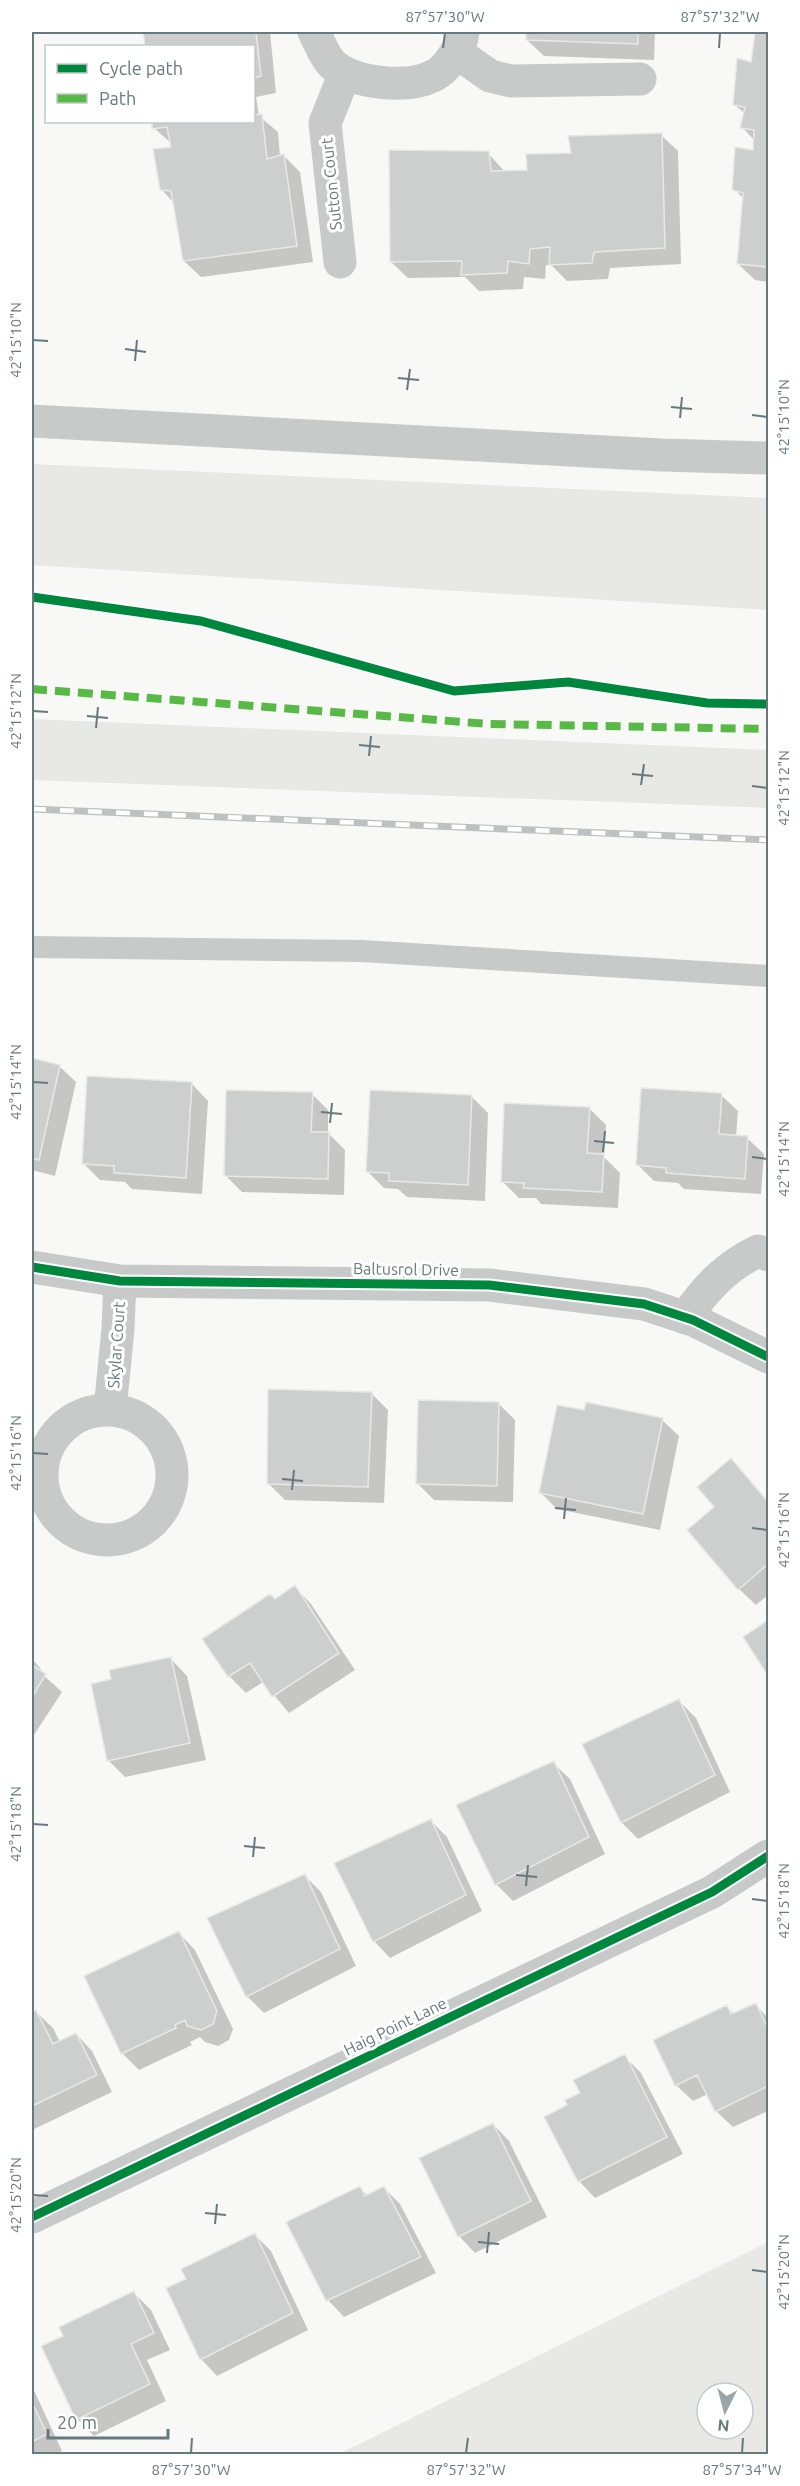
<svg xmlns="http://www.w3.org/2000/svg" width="800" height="2486" font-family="Ubuntu,sans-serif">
  <rect width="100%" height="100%" fill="#f8f8f7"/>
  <!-- green -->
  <path fill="#e8e9e5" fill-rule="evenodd" d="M32,464L768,498V610L32,565Z
    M32,719L768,750V808L32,780Z
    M768,2242V2454H339ZM707,2393H743V2429H707Z"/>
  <!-- shadow -->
  <path fill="#0003" d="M145,32H270L276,93L256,97L259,116L278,132L280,156L283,155L300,172L313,262L201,277L184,261L174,203L161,189L172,144L154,128V122H254V46H147Z
    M528,32H655L654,60L544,56L527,40Z
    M756,32H768V282L755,280L738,264L744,199L734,189L755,152V141L742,127L745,114L734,104L752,64Z
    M661,135L678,151L681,264L610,268L608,279L567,281L551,265H546L545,279L524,277L523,289L479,291L465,277L408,278L391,262L488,153L505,172L529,171L573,155Z
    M32,1060L59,1066L76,1082L55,1176L32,1170Z
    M192,1084L208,1101L202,1194L132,1189L125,1182L100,1180L84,1164Z
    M312,1094L328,1110V1133L345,1150L344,1195L242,1192L225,1175Z
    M721,1095L738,1111L736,1137L747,1138L764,1154L761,1194L684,1189L678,1183L654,1181L638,1165Z
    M472,1097L488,1113L485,1201L407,1197L398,1189L384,1188L368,1172Z
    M589,1108L606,1125L604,1157L620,1173L618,1208L541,1204L536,1198H519L502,1181Z
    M371,1393L388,1410L384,1503L285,1500L268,1483Z
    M498,1403L515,1420L513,1502L434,1500L417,1483Z
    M585,1412L662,1420L679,1436L660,1530L557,1509L540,1492Z
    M731,1460L768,1501V1595L756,1605L739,1589L716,1507Z
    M295,1587L311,1604L355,1670L289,1713L263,1682L246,1693L229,1676L205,1640Z
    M768,1622V1673L745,1638Z
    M32,1659L41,1669L40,1672L62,1692L32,1738Z
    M171,1659L187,1676L206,1760L125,1777L109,1761L92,1685L113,1680Z
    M679,1701L696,1718L730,1792L638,1839L622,1823Z
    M553,1763L570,1779L605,1854L513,1901L496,1884Z
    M431,1821L447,1837L482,1911L390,1958L374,1941Z
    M304,1875L321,1892L356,1966L264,2013L247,1996Z
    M179,1933L195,1950L233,2029L229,2040L218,2046L205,2042L200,2037L190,2042L192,2045L139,2070L122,2053Z
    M755,2004L768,2018V2111L733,2127L716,2111L708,2094L693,2101L676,2085L727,2007L734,2014Z
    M36,2012L53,2028L60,2042L76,2034L92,2051L112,2092L32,2130V2014Z
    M624,2056L641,2073L683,2154L595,2198L579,2181L569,2106Z
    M493,2124L509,2141L547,2217L475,2253L459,2236Z
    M360,2188L368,2196L384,2188L400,2204L436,2273L344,2317L328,2300L288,2223Z
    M255,2235L271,2251L308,2330L217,2376L201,2359Z
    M134,2293L151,2310L170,2350L147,2360L166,2401L94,2436L77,2419L65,2337Z
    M32,2386L62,2451L56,2454H32Z"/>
  <!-- building -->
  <path fill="#cdcfcf" stroke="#e8e8e6" stroke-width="1.5" d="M143,32H256L261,76L254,78V46H145Z
    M526,32H638V44L526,40Z
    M755,32H768V267L737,264L743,193L732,190L735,147L753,150L754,130L740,128L745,107L733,105L737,58L751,62Z
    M262,114L267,159L284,154L297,246L183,261L171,191L160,190L153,149L171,147L167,127L152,129V122H254V115Z
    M662,133L665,248L594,252L592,263L549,265L550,247L530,249L529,264L508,261L507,273L461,275L462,261L390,262L389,150L489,151L491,171L527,170L526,154L571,153L568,136Z
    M32,1058L60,1065L39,1160L32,1158Z
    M87,1076L192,1082L186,1178L114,1173V1166L82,1164Z
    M641,1088L722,1093L719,1134L748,1136L745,1179L666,1173V1168L636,1165Z
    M226,1090L313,1092L311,1132H329L328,1179L224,1176Z
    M370,1090L472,1095L468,1185L389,1181V1173L366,1172Z
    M504,1103L590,1107L587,1153L604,1154L602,1192L523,1188L524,1183L501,1182Z
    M268,1389L372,1392L368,1487L267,1484Z
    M418,1400L499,1402L497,1486L416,1484Z
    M586,1402L663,1418L643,1514L539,1493L557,1405L584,1410Z
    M731,1458L768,1502V1564L738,1590L687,1530L714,1507L697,1487Z
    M295,1585L339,1653L272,1697L250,1663L228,1677L202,1639L270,1594L275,1599Z
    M768,1620V1676L743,1637Z
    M171,1657L190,1743L107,1761L91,1684L111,1679L109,1670Z
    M32,1665L46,1674L32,1697Z
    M679,1699L715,1775L621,1823L582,1744Z
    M554,1761L589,1837L495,1885L456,1805Z
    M431,1819L466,1895L373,1942L334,1863Z
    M305,1874L340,1949L246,1997L207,1918Z
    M179,1931L217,2011L213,2024L201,2030L187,2026L185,2020L175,2025L176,2028L121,2054L84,1976Z
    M756,2003L768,2029V2086L715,2112L697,2075L675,2086L653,2040L727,2005L731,2014Z
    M36,2010L53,2044L76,2033L97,2075L32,2106V2012Z
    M625,2054L667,2137L578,2182L544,2117L567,2105L565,2100L580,2093L573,2080Z
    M493,2123L531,2201L458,2237L419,2158Z
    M360,2186L365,2196L384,2186L421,2257L326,2301L286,2222Z
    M255,2233L293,2313L200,2360L166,2288L186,2279L181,2269Z
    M134,2291L154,2333L131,2344L150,2384L76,2420L41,2346L63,2336L59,2327Z
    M32,2402L47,2434L32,2442Z"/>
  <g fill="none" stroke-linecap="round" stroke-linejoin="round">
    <!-- lane -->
    <path stroke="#c8caca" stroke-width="22" d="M32,947L362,951L768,976"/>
    <!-- street -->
    <path stroke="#c8caca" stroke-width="33" d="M314,32C319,41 324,56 332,64C354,84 407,89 433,76C447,70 462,46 463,32
      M456,52L490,76L511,81L640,79
      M340,262L325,123L345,73
      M32,421L662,455L768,458
      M32,1267L120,1281L489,1285L644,1304L693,1320L768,1357
      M685,1318C706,1288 725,1267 758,1251L768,1255
      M42 1475a65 65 0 1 1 130 0a65 65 0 1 1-130 0Z
      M110,1410L118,1329L120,1281
      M32,2217L712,1892L768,1856"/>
    <defs>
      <path id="rail" d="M32,809L768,840"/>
    </defs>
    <!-- rail casing -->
    <use href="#rail" stroke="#bec0c1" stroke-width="7"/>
    <!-- rail -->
    <use href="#rail" stroke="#fff" stroke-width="4.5" stroke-dasharray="14" stroke-linecap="butt"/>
    <!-- quiet -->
    <path stroke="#58b947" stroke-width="8" stroke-dasharray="15 8" stroke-linecap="butt" d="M32,689L489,724L768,729"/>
    <defs>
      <path id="cycleway" d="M32,597L201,621L454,691L568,682L707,703L768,704
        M32,1267L120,1281L489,1285L644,1304L693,1320L768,1357
        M32,2217L712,1892L768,1856"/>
    </defs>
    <!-- cycleway casing -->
    <use href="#cycleway" stroke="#fff" stroke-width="13"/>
    <!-- cycleway -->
    <use href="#cycleway" stroke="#00873e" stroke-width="9"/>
  </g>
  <!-- ticks -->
  <path fill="none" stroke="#66797f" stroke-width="2" d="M443,48L445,33M719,48L720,33M33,340L48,341M125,349L146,352M135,361L137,340M398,378L419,380M407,390L410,369M671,407L692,409M752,415L767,417M680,418L682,397M33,711L48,712M87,716L108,718M96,728L98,707M359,745L380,747M369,756L371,736M632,774L653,776M641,785L644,764M752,786L767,788M33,1082L48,1083M321,1112L342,1114M330,1123L332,1103M594,1141L614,1143M603,1152L605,1131M752,1157L767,1159M33,1453L48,1454M282,1479L303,1481M292,1490L294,1470M555,1508L576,1510M564,1519L566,1498M752,1528L767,1530M33,1824L48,1825M244,1846L265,1848M253,1857L255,1837M516,1875L537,1877M526,1886L528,1865M752,1899L767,1901M33,2195L48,2196M205,2213L226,2215M215,2224L217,2204M478,2242L499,2244M487,2253L489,2232M752,2270L767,2272M191,2453L192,2438M466,2453L468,2438M742,2453L743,2438"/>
  <g text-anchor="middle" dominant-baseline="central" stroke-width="6" stroke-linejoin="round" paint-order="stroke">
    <!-- street labels -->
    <g font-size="16" fill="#66797f" stroke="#fff">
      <text transform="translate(331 184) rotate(-96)">Sutton Court</text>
      <text transform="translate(406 1269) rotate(1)">Baltusrol Drive</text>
      <text transform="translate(116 1345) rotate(-86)">Skylar Court</text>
      <text transform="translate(395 2026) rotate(-26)">Haig Point Lane</text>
    </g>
  </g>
  <!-- border -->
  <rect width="800" height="2486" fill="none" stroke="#ffffff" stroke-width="66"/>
  <!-- legend -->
  <rect x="45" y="45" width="210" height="78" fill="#ffffff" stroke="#c2c9cc" stroke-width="1.5"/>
  <rect x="57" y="64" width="30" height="9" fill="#00873e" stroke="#c2c9cc" stroke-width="1.5"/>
  <text x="99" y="75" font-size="18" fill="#66797f">Cycle path</text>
  <rect x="57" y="94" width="30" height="9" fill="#58b947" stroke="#c2c9cc" stroke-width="1.5"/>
  <text x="99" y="105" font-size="18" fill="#66797f">Path</text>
  <!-- north arrow -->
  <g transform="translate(725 2411) rotate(186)"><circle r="28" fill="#ffffff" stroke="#c2c9cc" stroke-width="1.5"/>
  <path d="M0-4.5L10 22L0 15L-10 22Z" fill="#99a5a9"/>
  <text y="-9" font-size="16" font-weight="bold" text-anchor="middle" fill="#66797f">N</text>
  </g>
  <!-- scale -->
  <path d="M48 2429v9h120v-9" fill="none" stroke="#66797f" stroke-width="3"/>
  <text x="57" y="2429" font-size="18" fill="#66797f" stroke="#ffffff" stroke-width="4.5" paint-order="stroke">20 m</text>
  <rect x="33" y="33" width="734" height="2420" fill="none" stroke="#66797f" stroke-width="2"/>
  <g font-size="15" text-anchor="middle" fill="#66797f">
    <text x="445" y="22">87°57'30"W</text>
    <text x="720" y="22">87°57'32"W</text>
    <text transform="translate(16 340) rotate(-90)" y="5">42°15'10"N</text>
    <text transform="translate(784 417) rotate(-90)" y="5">42°15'10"N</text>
    <text transform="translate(16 711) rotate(-90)" y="5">42°15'12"N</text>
    <text transform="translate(784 788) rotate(-90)" y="5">42°15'12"N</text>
    <text transform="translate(16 1082) rotate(-90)" y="5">42°15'14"N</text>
    <text transform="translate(784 1159) rotate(-90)" y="5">42°15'14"N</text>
    <text transform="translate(16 1453) rotate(-90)" y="5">42°15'16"N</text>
    <text transform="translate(784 1530) rotate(-90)" y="5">42°15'16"N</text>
    <text transform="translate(16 1824) rotate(-90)" y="5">42°15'18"N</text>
    <text transform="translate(784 1901) rotate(-90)" y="5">42°15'18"N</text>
    <text transform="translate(16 2195) rotate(-90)" y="5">42°15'20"N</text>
    <text transform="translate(784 2272) rotate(-90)" y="5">42°15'20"N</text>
    <text x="191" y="2475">87°57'30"W</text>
    <text x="466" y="2475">87°57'32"W</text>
    <text x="742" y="2475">87°57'34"W</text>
  </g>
</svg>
